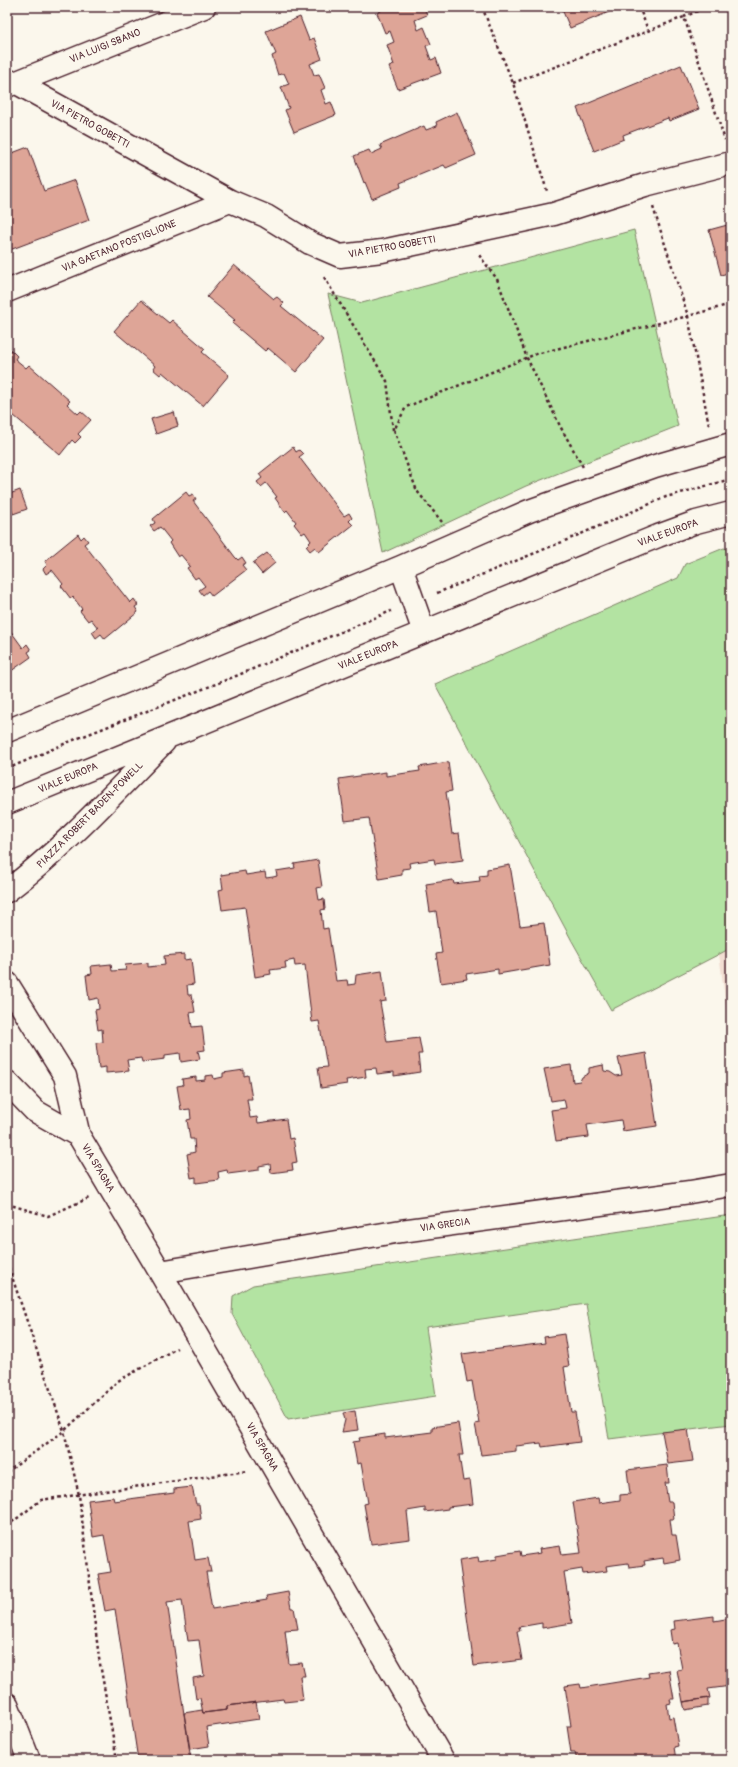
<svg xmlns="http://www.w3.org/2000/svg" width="738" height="1767" font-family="Pangolin,sans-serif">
  <rect width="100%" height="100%" fill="#fbf7ec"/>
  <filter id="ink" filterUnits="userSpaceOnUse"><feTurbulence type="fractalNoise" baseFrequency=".025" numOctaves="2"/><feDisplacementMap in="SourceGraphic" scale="8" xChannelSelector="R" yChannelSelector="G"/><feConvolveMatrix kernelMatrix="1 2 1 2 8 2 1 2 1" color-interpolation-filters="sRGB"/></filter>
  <g filter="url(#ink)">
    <!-- built -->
    <path fill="#f2ded2" d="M731,948V1043L719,954Z"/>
    <!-- green -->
    <path fill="#b3e3a2" stroke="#7e8166" d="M634,230L678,426L526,486L383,553L328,294L362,303Z
      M724,548L731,551V948L611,1010L572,941L435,684L678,578L685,564Z
      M731,1215V1424L609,1439L586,1304L426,1327L436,1396L288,1419L232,1314L233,1296L253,1285Z"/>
    <!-- building -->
    <path fill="#dea597" stroke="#4a1f2b" d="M380,7H424L427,15L415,20L418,30L424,27L431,44L426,46L431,60L436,58L441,73L398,89L389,67L394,65L387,45L394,42L390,31L385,33L377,13L381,11Z
      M561,7H613L614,10L570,28Z
      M300,17L309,40L314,38L322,59L310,64L314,75L319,74L325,88L321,90L326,104L331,102L336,115L294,132L285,110L289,108L281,87L289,84L284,73L278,75L272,56L276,54L266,31Z
      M681,65L699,109L669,121L668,118L623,135L624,139L594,151L577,108Z
      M457,112L465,131H466L476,155L446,168L444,165L400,183L401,187L372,199L365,182L364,183L354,156L369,150L371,154L382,149L380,145L424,126L426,130L437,126L436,122Z
      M28,147L44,191L75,180L89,220L7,251V155Z
      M731,224V272L721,275L709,230Z
      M234,265L274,299L277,297L284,303L281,306L323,340L296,372L268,348L265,351L232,323L235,320L207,297Z
      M141,300L169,323L172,320L183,330L205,349L202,352L229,375L203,406L162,372L160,375L153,369L155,366L114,331Z
      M9,348L17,356L15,359L26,368L29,365L70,401L67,404L78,414L81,411L91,420L78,434L81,437L75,443L72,440L60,455L7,410V351Z
      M174,412L178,426L156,434L151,419Z
      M293,447L296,452L299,450L303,454L299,457L344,516L349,513L352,518L349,521L353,525L319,552L315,547L310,551L306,546L311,541L305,532L302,534L294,524L296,522L287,510L285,512L275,498L277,497L266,483L261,487L257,482L262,478L259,474Z
      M20,490L27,509L13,514L7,495Z
      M186,492L189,496L193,494L196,499L193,501L235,557L238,560L242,557L246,563L242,565L246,570L212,596L208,591L203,595L199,590L205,586L198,577L195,579L187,568L190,566L181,555L178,557L169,543L171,541L160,527L154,531L150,526L155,523L153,519Z
      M78,534L81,539L84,536L88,541L84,544L128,600L130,603L134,599L138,605L135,607L138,612L105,639L101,634L96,638L92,632L98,628L91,619L88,621L80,611L82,609L73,597L71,599L61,586L63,584L52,570L46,574L43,569L47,565L45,561Z
      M267,553L275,563L262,574L253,563Z
      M7,626L23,648L27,644L31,650L28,652L31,657L7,674Z
      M448,762L452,791L446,792L452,834L459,833L463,860L435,864L434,859L409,863L410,868L402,869V875L379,879L369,818L345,821L339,779L386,772V776L420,771L419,767Z
      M318,860L322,887L317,888L319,900L324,899L325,909L321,910L323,929L328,928L336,981L347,980L348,985L355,984L356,975L382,971L386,1001L380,1002L387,1042L419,1038L422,1054H418L420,1072L394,1076V1072L377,1074L376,1068L365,1069L366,1077L346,1080L347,1084L321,1088L318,1068L327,1067L319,1021L312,1022L305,965L295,966L294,960L285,962L286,968L270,970L271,974L255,977L245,907L222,910L219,890L223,889L221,875L245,871L246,875L265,872L266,878L273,877L277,876L276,871L295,868L294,864Z
      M510,865L520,926L544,923L550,965L498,974V969L466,974L467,979L441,983L436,954L442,953L436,911L430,912L426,884L453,880L454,884L480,881L479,876L487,875V869Z
      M184,954V960L191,959L194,984L187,985L188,995H192L195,1012L190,1013L192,1027L202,1026L205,1050L198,1051L200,1059L181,1062L180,1053L165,1055V1059L142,1062L141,1058L127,1060L129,1071L106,1073V1067L99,1068L96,1043L103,1042L102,1029L98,1030L95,1010L99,1009L98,998L89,1000L86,975L92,974L91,966L111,964L112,971L126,970L125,965L148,963V967L165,965L164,956Z
      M646,1053L657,1126L623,1131L621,1120L587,1125L589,1137L556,1141L551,1110L566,1108L564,1099L551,1101L544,1069L571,1065L573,1082L580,1081L582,1077L589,1073V1068L603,1065L604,1071L610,1072L616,1076L622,1075L618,1058Z
      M244,1070V1076L248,1075L252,1099H247L250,1118L257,1117L258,1123L286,1119L289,1139L293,1138L297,1162L292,1163L293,1170L271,1173L270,1164L259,1166V1170L228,1174L227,1170L218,1172L219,1180L196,1183V1177L191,1178L187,1154L195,1152L194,1139H190L187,1120L191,1119L190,1109L181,1110L177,1086L183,1085L182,1079L196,1077V1081L205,1080V1076L213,1075L214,1079L223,1077V1073Z
      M564,1334L569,1366L564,1367L571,1412H575L580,1442L542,1447L541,1443L516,1446V1451L481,1455L475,1424L479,1423L472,1381L467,1382L462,1354L545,1343L544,1337Z
      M355,1411L358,1430L342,1432L345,1420L343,1413Z
      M458,1423L463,1455H459L463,1481L470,1480L473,1504L448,1507V1509L425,1512V1508L407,1511L410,1539L371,1544L364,1504L368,1503L361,1463L357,1464L353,1442L360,1441L359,1438L385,1434V1438L432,1432V1427Z
      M688,1429L693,1461L668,1464L662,1432Z
      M667,1465L669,1483H665L668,1502H672L674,1519H670L672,1535H676L680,1560L664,1563L663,1558L644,1561L645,1565L629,1567L628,1563L606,1566L607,1571L583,1574L582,1569L564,1572L572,1623L542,1628V1623L519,1627L520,1631H517L522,1660L474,1666L459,1560L478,1557L479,1562L497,1559V1555L520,1551L521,1556L535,1554L540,1553L539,1549L560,1546L562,1555L581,1553L573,1502L598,1498L599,1503L620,1500V1495L630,1494L627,1470Z
      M192,1487L196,1504H199L201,1519L189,1521L195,1560L208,1558L211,1572H206L212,1609L267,1600L266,1596L288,1592L291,1608H294L298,1629L285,1630L289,1664L302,1663L305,1676H300L303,1700L284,1702L283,1699L227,1706V1710L203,1713L200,1698L196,1699L193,1678L204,1676L199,1640L188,1641L182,1600L167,1602L191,1760H138L115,1609L105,1611L98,1574L111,1572L104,1535L93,1537L88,1500L113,1497L114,1501L174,1493V1489Z
      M714,1616V1621L731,1618V1686L708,1689L710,1698L683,1702L677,1670L682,1669L677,1643L672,1644L670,1630L675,1629L674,1621Z
      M669,1670L674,1699H670L671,1703L667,1704L669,1718L673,1717L678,1746L674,1747L676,1760H577L575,1753H571L567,1726H571L565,1686L580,1684L581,1688L649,1677L648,1673Z
      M708,1698V1706L685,1710L683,1702Z
      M256,1702L259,1719L206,1727L209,1746L190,1749L184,1713L202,1710L203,1713L227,1710V1706Z"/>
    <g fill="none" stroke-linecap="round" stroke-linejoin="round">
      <defs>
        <path id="minor" d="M15,82L230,201L266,216L310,243L340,256L382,251L554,214L645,185L731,163
          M7,86L204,7
          M7,291L230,201
          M401,567L424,632
          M7,731L401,567L529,511L655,466L731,444
          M7,803L658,536L696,522L731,513
          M7,891C64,848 114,793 164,742
          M7,983L65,1076L79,1136L160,1272L443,1760
          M7,1082L35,1111L79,1136
          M160,1272L401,1231L690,1192L731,1185
          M7,1704L29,1760"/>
      </defs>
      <!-- minor casing -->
      <use href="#minor" stroke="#4a1f2b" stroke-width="25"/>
      <!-- path -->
      <path stroke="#4a1f2b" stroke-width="2.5" stroke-dasharray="3 3" stroke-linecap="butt" d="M482,7L513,83L547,191
        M639,7L648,30
        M684,17L706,7
        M513,83L684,17L725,140
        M653,207L688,316L709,425
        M479,255L497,279L527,358L560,426L583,467
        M324,277L387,381L393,430
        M442,522L417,491L394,430L406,407L536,354L688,316L731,304
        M437,593L567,540L666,497L731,479
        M7,769L71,741L236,676L391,611
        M7,1204L48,1216L89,1198
        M7,1262L64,1431L79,1495L99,1658L117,1760
        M7,1472L64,1431L118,1381L177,1348
        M7,1526L41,1500L247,1471"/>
      <!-- minor -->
      <use href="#minor" stroke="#fbf7ec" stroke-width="22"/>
    </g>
  </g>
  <g text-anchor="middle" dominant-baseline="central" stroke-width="3" stroke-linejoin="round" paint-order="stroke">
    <!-- street labels -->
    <g font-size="10" fill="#4a1f2b" stroke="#fbf7ec">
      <text transform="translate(105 46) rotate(-22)">VIA LUIGI SBANO</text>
      <text transform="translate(90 124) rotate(29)">VIA PIETRO GOBETTI</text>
      <text transform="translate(119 246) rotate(-22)">VIA GAETANO POSTIGLIONE</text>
      <text transform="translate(392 247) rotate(-10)">VIA PIETRO GOBETTI</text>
      <text transform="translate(668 533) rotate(-20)">VIALE EUROPA</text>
      <text transform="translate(368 655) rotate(-22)">VIALE EUROPA</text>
      <text transform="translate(68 778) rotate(-23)">VIALE EUROPA</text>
      <text transform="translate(90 815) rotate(-45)">PIAZZA ROBERT BADEN-POWELL</text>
      <text transform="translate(98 1168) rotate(59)">VIA SPAGNA</text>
      <text transform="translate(445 1225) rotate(-8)">VIA GRECIA</text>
      <text transform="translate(262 1447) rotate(60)">VIA SPAGNA</text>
    </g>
  </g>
  <!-- margin -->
  <rect width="738" height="1767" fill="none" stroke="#fbf7ec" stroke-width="24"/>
  <rect x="12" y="12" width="714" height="1743" fill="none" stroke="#4a1f2b" stroke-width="1.5" filter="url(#ink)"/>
</svg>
